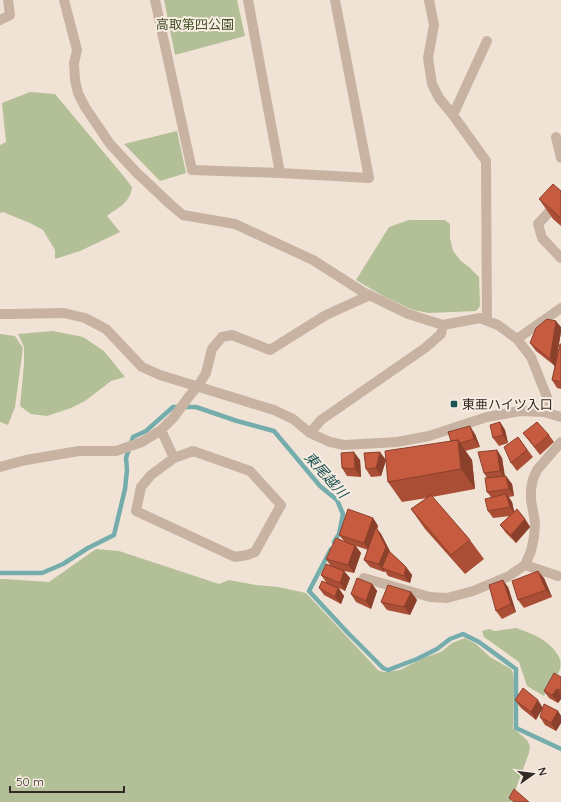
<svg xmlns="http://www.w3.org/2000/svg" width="561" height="802" font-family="Quicksand,'Noto Sans JP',sans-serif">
  <rect width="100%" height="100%" fill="#f0e3d6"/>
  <!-- green -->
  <path fill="#b3bf97" d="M164,0H237L245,36L175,55Z
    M30,92L55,94L126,179L132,187C130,203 119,207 107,216L120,232L80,251L55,259V250L43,230L30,223L3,212L0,213V145L6,142L2,103Z
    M177,131L186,173L160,181L124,144Z
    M409,220H445L450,224V238L453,251L461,261L469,267L479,277L480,306L476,311L429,313L413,310L385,297L356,280L389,227Z
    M53,331L83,337L104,351L125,377L111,381L85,401L71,408L47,416L31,414L20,406L24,364V347L18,334Z
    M0,334L15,336L23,348L15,407L8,425L0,422Z
    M96,549L119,551L219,584L229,580L256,585L278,587L306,593L379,671L384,672L400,670L426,657L441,652L452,643L465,638L476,644L490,657L511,669L513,673L514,681L513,728L527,740L530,746L529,753L511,802H0V579H5L49,582Z
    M516,628C533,634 550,640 559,657C561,661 561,665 560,669C557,677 549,688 544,696L527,686L519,662L484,637L482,631L489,629L495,631Z"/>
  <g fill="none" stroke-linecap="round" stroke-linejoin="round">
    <!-- stream -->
    <path stroke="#75adad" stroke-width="4.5" d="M331,549L309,591L348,633L383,668L388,670L417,659L437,649L450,639L463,634L479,642L516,669V728L561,749
      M0,573H42L63,564L88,548L114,535L125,489L127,470L126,458L133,437L146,431L173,407H196L237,421L274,431L320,486L337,500L343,514L339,534L334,542"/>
    <!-- minor -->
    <path stroke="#c8b3a3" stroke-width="10" d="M64,0L77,50L74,63L75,80L78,93L85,107L110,144L136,172L171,205L183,215L235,224L313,260L363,292L408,314L443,325L480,318L498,325L517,339L531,357L547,397L544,412
      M155,0L192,170L280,173L369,178L335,0
      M248,0L280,173
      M429,0L434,25L428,58L432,84L439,98L453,115L486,161L487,320
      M0,20L10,15L8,0
      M453,115L487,41
      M556,137L561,158
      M561,199L538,224L542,238L561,258
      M517,339L561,308
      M161,430L174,458
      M310,433L321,420L425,348L441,334L443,325
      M193,451L250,471L281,505L255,552L247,555L235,557L136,511L141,487L151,475L174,458Z
      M0,467L26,460L79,451H116L142,442L161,430L174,417L190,395L198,386L206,373L212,349L222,337L232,335L270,350L326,315L370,295
      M525,565L558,576
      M364,578L430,597L447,598L473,591L509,576L525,565L531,551L534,537L535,522L531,500V489L533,479L537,470L561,442"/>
    <!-- tertiary -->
    <path stroke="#c8b3a3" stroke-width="10" d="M0,314H12L64,313L85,318L106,329L142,367L160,375L274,410L293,419L310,433L330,442L344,445L397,442L429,436L487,417L520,411L544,412L561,417"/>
  </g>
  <!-- wall -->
  <path fill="#aa4e36" d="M561,191V226L553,219L539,199Z
    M561,332L557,355L561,344V389L557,388L552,380L555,366L536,351L530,343Z
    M500,422L505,430L508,443L499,446L493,438Z
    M523,433L549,435L554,442L540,455Z
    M475,434L480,447L465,451L472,460L475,489L432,497L470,540L484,559L465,574L425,529L411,509L427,498L402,502L388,482L386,460L381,476L371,477L366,469L386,460L451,441Z
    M518,437L533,457L517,471L511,463Z
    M497,450L502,458L505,476L512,484L514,496L509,497L512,502L514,511L525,519L530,527L516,543L506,533L500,525L510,516L493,518L488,511L491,497L487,492V478L484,473Z
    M360,460L361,477L347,476L342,468Z
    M373,518L378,526L377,529L381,534L390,552L406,567L412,575L410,583L388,576L385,571L384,572L370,567L364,560L368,550L356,546L361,553L354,573L344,571L350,578L345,591L339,588L344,596L341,604L324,595L319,588L326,582L321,575L330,565L326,559L344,541L339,535Z
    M544,578L552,597L524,608L518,600Z
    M372,584L377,591L371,609L356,602L351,594Z
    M508,587L516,612L502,619L496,611Z
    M411,592L417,600L410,615L387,610L381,602Z
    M561,677V699L558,703L549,698L544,691Z
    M515,700H538L536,720L521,708Z
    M558,711L561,716V723L556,731L545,725L540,717Z"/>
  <!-- shaded-wall -->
  <path fill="#8b402c" d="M556,321L561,327V332L555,367L550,359Z
    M500,422L505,430L508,443L503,435Z
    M470,426L475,434L480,447L474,439Z
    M458,440L472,460L475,489L461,469Z
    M497,450L502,458L505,479L500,471Z
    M354,452L360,460L361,477L355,469Z
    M380,452L386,460L381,476L376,468Z
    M506,476L512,484L514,496L509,489Z
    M506,494L512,502L515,515L510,507Z
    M373,518L378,526L377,529L381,534L392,555L382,568L385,571L384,572L364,543Z
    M525,519L530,527L516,543L511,535Z
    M355,546L361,553L354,573L348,565Z
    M406,567L412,575L410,583L404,576Z
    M344,571L350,578L345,591L340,583Z
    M538,571L544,578L552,597L546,590Z
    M503,580L508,587L516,612L511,604Z
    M372,584L377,591L371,609L366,601Z
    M338,588L344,596L341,604L335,597Z
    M411,592L417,600L410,615L404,607Z
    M557,689L561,694V699L558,703L552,695Z
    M538,700L543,708L536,720L531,712Z
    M558,711L561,716V723L556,731L551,723Z"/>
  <!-- building -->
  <path fill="#c65b3f" stroke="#8b402c" d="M553,184L561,191V218L539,199Z
    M547,319L556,321L550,359L530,343L536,328Z
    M560,344H561V382L552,380Z
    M500,422L503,435L493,438L490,425Z
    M537,422L549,435L535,447L523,433Z
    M470,426L474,439L460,443L458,440L451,441L448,432Z
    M518,437L527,450L511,463L504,447Z
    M458,440L461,469L388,482L385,451Z
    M497,450L500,471L484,473L478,452Z
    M354,452L355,469L342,468L341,453Z
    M380,452L376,468L366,469L364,453Z
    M506,476L509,489L487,492L485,478Z
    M506,494L510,507L488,511L485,499Z
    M431,495L470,540L451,555L411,509Z
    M348,509L373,518L364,543L339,535Z
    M517,509L525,519L511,535L500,525Z
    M376,527L386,547L379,564L364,560Z
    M336,538L355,546L348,565L326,559Z
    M389,551L406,567L404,576L382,568Z
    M326,564L344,571L340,583L321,575Z
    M538,571L546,590L518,600L512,581Z
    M357,578L372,584L366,601L351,594Z
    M503,580L511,604L496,611L489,585Z
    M322,581L338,588L335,597L319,588Z
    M388,585L411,592L404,607L381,602Z
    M554,673L561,677V690L557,689L552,695L544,691Z
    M523,688L538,700L531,712L515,700Z
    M544,704L558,711L551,723L540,717Z
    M514,789L529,802H514L509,798Z"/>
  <!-- markers -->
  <rect fill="#1b5254" stroke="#f8ede2" stroke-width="1.5" x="450" y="400" width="8" height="8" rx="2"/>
  <g text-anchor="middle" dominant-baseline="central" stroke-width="4" stroke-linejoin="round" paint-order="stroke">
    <!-- park labels -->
    <g font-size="13" fill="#435129" stroke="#f8ede2">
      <text x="195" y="24">高取第四公園</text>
    </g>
    <!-- poi labels -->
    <g font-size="13" fill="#332925" stroke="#f8ede2" text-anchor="start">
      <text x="462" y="404">東亜ハイツ入口</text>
    </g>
    <!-- water labels -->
    <g font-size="14" font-style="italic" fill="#1b5254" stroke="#f8ede2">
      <text transform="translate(326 475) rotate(48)">東尾越川</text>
    </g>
  </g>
  <!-- north arrow -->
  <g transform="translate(533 774) rotate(76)" stroke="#f8ede2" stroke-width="3" paint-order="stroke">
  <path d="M0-3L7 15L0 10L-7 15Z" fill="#332925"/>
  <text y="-6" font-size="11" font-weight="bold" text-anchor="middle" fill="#332925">N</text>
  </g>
  <!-- scale -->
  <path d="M10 786v6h114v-6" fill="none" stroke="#332925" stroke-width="2"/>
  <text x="16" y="786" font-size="12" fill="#332925" stroke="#f8ede2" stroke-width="3" paint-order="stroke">50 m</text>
</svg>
